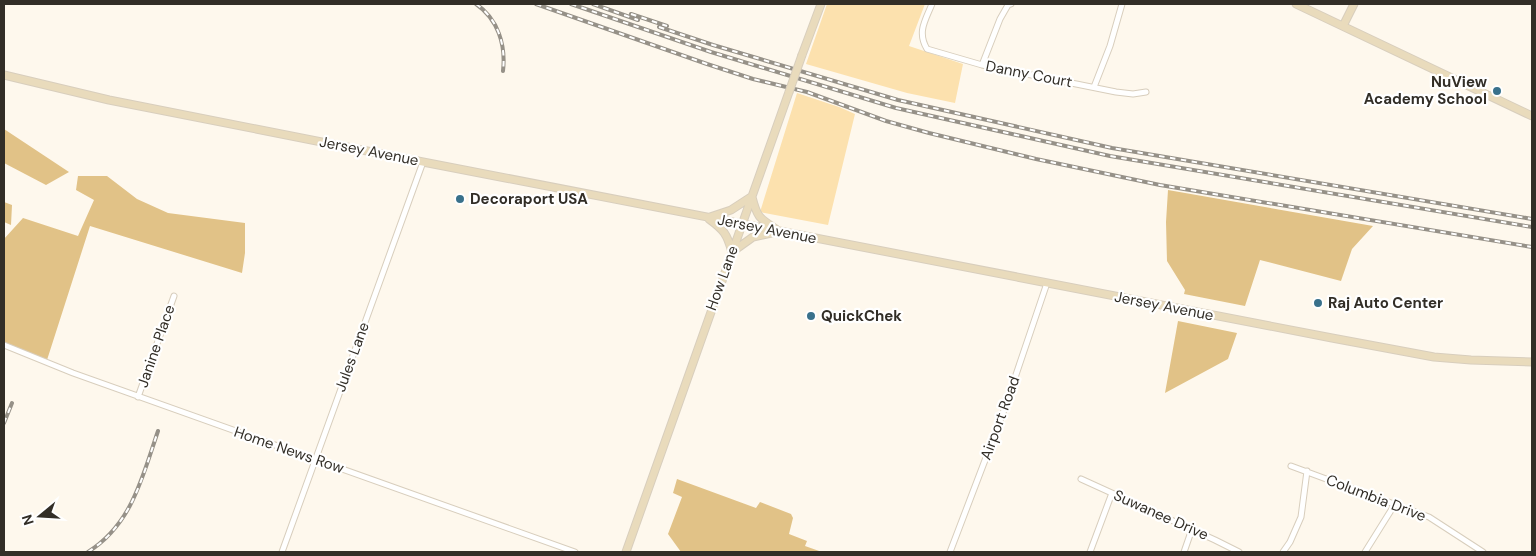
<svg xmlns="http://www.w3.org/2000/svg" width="1536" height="556" font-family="'DM Sans',sans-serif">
  <rect width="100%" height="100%" fill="#fef8ed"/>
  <!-- green -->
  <path fill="#fce1ae" d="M827,4H925L909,46L963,64L955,103L907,93L806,64Z
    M797,93L839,107L855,114L828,225L760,212Z"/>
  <!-- forest -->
  <path fill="#e1c287" d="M4,129L69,172L46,185L4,163Z
    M78,176H107L137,199L168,213L245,223V253L242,273L90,226L47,360L4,343V239L23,218L78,236L94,200L76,190Z
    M1168,190L1373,226L1352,249L1341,281L1260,260L1245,306L1184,294L1185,290L1167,261L1166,222Z
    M4,202L12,205L11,225L4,222Z
    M1178,321L1237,333L1228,359L1165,393Z
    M677,479L756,508L760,502L791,514L793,518L789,534L807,541L805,546L822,552H681L668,534L682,497L673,493Z"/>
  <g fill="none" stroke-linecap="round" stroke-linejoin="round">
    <defs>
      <path id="street" d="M932,4C925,21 917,32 927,49L982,65L1116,92L1133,94L1146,92
        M982,65L1000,19L1008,5L1011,4
        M1094,87L1110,46L1122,4
        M4,345L73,373L575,552
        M138,397L174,296
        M1291,466L1429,517L1483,552
        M1081,479L1215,540L1239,552
        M282,552L423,162
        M950,552L1003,413L1047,283
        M1090,552L1112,493
        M1184,552L1192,529
        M1283,552L1290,542L1301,517L1307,471
        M1365,552L1395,504"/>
      <path id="secondary" d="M1296,4L1532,116
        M1343,26L1354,4
        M802,55L821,4
        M4,75L109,100L423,162L1332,338L1434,357L1471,360L1532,362
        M752,197C757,217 759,218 776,229
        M710,217L731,210L751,197
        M709,219C724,230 727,234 732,252
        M732,252L753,237L776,232
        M626,552L789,92"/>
    </defs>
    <!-- street casing -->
    <use href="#street" stroke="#d8cebd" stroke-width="7"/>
    <!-- secondary casing -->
    <use href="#secondary" stroke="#d8cebd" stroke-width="9"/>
    <!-- street -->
    <use href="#street" stroke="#fff" stroke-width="5"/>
    <!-- secondary -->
    <use href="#secondary" stroke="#e9dbbc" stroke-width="7"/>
    <defs>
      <path id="rail" d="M476,4C498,19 506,45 503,71
        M536,4L707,64L753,79L807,92L886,121L929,133L1036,159L1160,185L1532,247
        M571,4L711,52L896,108L1110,156L1532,227
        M593,4L638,20
        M631,14L667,26
        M659,27L713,45L898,100L1112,148L1532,219
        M4,423L12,403
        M88,552C132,524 142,478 158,431"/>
    </defs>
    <!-- rail casing -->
    <use href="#rail" stroke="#969188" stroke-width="4"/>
    <!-- rail -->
    <use href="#rail" stroke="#fff" stroke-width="2" stroke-dasharray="5.5" stroke-linecap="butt"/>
    <defs>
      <path id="secondary-bridge" d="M789,92L802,55"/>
    </defs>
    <!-- secondary-bridge casing -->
    <use href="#secondary-bridge" stroke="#d8cebd" stroke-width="9" stroke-linecap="butt"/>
    <!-- secondary-bridge -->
    <use href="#secondary-bridge" stroke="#e9dbbc" stroke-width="7"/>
  </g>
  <!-- markers -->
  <g fill="#39718b" stroke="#fff" stroke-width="2">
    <circle cx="1497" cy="91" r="5"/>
    <circle cx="460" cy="199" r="5"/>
    <circle cx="1318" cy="303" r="5"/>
    <circle cx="811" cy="316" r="5"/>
  </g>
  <g text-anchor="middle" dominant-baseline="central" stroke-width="4.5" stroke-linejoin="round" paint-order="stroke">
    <!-- street labels -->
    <g font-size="15" fill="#322e27" stroke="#fff">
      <text transform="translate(1029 74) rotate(11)">Danny Court</text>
      <text transform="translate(369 151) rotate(11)">Jersey Avenue</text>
      <text transform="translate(767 229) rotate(11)">Jersey Avenue</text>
      <text transform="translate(722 278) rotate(-70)">How Lane</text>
      <text transform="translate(1164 306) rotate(11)">Jersey Avenue</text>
      <text transform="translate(156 346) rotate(-71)">Janine Place</text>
      <text transform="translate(352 357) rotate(-70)">Jules Lane</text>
      <text transform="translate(1000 418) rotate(-70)">Airport Road</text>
      <text transform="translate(289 450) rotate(19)">Home News Row</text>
      <text transform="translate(1376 498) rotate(21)">Columbia Drive</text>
      <text transform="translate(1161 515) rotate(24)">Suwanee Drive</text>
    </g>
    <!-- poi labels -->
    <g font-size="15" font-weight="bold" fill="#322e27" stroke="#fff" text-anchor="start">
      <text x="1487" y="82" text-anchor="end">NuView<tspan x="1487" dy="17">Academy School</tspan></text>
      <text x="470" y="199">Decoraport USA</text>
      <text x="1328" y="303">Raj Auto Center</text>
      <text x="821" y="316">QuickChek</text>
    </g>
  </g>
  <!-- border -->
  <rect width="1536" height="556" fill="none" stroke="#322e27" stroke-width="10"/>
  <!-- north arrow -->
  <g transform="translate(40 516) rotate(252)" stroke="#ffffff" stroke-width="4" paint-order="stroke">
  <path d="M0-4L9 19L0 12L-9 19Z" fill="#322e27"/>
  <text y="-8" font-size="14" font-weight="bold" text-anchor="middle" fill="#322e27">N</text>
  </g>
</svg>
